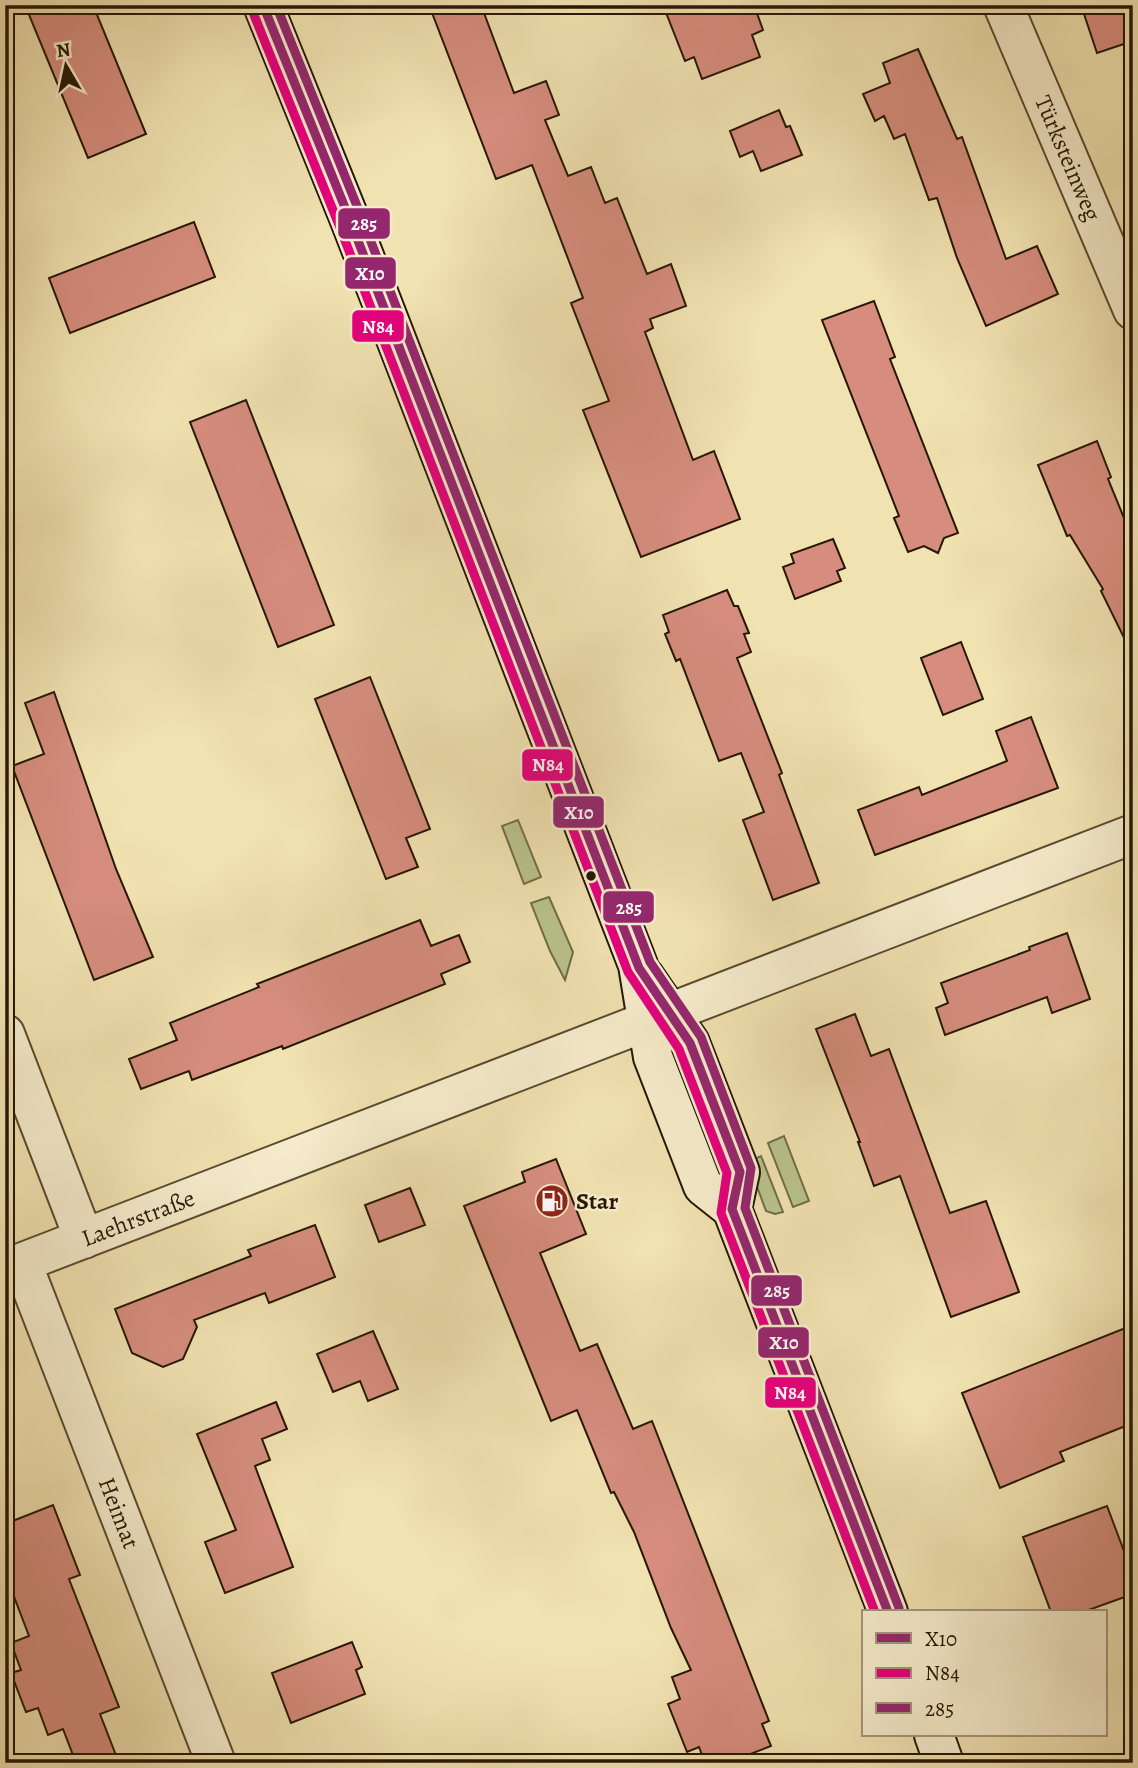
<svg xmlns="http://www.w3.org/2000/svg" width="1138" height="1768" font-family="Alegreya,serif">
  <rect width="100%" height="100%" fill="#f1e2b1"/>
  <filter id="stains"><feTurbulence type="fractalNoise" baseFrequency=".00286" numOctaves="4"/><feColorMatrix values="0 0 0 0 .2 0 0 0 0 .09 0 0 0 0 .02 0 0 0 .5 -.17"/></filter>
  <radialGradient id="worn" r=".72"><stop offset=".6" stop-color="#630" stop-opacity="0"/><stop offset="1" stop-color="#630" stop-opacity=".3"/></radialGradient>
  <!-- green -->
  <path fill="#b9c38c" stroke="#706d48" stroke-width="2" d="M518,820L541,877L524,884L502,826Z
    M549,897L573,952L565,980L550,951L531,903Z
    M784,1136L809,1201L793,1207L768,1143Z
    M761,1156L783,1212L775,1214L766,1211L748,1162Z"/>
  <!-- building -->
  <path fill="#d68d7e" stroke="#261704" stroke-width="2" d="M25,5H93L146,134L88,158Z
    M429,5H481L514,93L546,81L559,115L545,120L568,176L591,167L605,203L617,198L647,274L671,264L686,306L650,319L653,328L645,332L693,460L714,451L740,519L641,557L583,410L609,401L571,303L583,298L554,222L532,165L496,179Z
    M663,5H754L763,30L752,35L760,57L702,79L694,57L685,61Z
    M1081,5H1133V41L1097,53Z
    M918,49L957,139L962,137L1006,259L1037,246L1058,294L986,326L957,258L937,198L929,200L905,134L894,139L884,116L875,121L863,94L890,83L883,63Z
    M779,110L786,127L790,126L802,155L761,171L753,151L740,157L730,131Z
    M194,222L215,277L70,333L49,278Z
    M874,301L895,357L890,359L958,533L944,538L938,553L924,546L908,552L894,518L899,516L822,320Z
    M246,400L334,625L278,647L190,422Z
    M1097,441L1111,477L1108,479L1133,540V656L1101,591L1103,589L1070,535L1067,536L1038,465Z
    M833,539L845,568L837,571L841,581L795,599L783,567L794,563L791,554Z
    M727,590L734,606H738L749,633L744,634L751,652L737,658L782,773L779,775L819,883L773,900L743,820L764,812L741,753L719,761L680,659L676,661L665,634L669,632L663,615Z
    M961,642L983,699L943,715L921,658Z
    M370,677L430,829L406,838L418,867L386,879L315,699Z
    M54,692L116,869L153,957L94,980L12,766L44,754L25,703Z
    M1031,717L1058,788L875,855L858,810L919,787L922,795L1007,761L996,731Z
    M420,920L431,946L459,935L470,962L441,974L445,984L283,1049L282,1046L192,1080L189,1071L141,1089L129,1059L177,1040L170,1023L259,987L257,984Z
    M1067,933L1090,999L1052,1013L1047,997L945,1035L936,1008L948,1003L941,983L1030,950L1029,947Z
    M855,1014L871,1056L889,1049L950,1213L986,1201L1019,1292L951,1317L900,1176L874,1186L858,1142H860L816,1029Z
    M556,1159L586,1234L540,1253L580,1351L597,1344L633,1429L652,1421L769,1721L762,1724L771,1746L727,1763H705L699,1747L687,1752L668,1704L680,1699L672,1677L691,1670L671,1628L634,1532L614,1492L611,1493L577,1410L551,1421L464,1206L525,1182L522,1172Z
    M410,1188L425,1225L379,1242L365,1205Z
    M315,1225L335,1277L269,1303L265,1293L194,1320L197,1327L183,1359L163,1367L132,1353L115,1309L251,1256L248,1250Z
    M1133,1325V1423L1060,1452L1064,1461L1000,1488L962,1393Z
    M373,1331L398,1389L368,1401L360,1381L333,1392L317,1354Z
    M276,1402L287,1429L262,1439L270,1460L255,1466L293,1567L225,1593L205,1542L236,1530L197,1434Z
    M53,1505L80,1575L69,1579L119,1707L100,1714L119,1763H76L63,1729L48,1735L38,1708L26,1712L11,1673L21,1670L11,1643L29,1636L5,1573V1524Z
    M1107,1506L1133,1575V1594L1083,1612H1051L1023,1537Z
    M352,1642L362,1667L356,1670L365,1694L291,1723L272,1673Z"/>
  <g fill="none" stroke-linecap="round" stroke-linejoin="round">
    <defs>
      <path id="street" d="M1003,5L1133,310
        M5,1034L84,1239
        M22,1263L216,1763
        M5,1269L1133,834"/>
      <path id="secondary" d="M263,5L350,220L638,965L653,1057L703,1186L732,1209L888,1612
        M644,976L690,1043L740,1172L732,1209
        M934,1735L944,1763"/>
    </defs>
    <!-- street casing -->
    <use href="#street" stroke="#594a2f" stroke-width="42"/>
    <!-- secondary casing -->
    <use href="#secondary" stroke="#261704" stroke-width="42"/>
    <!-- street -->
    <use href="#street" stroke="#f6eccc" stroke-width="38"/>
    <!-- secondary -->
    <use href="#secondary" stroke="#f6eccc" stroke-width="38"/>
    <defs>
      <path id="bus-1" d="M263,5L350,220L639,968L690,1043L740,1172L732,1209L888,1612"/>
      <path id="bus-2" d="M252,10L339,225L628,972L679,1049L727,1173L721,1213L875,1612"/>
      <path id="bus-3" d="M276,5L361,216L650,962L701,1037L751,1168L745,1208L899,1608"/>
    </defs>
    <!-- bus-1 casing -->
    <use href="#bus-1" stroke="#f6eccc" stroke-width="14"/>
    <!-- bus-2 casing -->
    <use href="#bus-2" stroke="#f6eccc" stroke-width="14"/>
    <!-- bus-3 casing -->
    <use href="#bus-3" stroke="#f6eccc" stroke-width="14"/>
    <!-- bus-1 -->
    <use href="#bus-1" stroke="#95276e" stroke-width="9"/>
    <!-- bus-2 -->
    <use href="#bus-2" stroke="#e5007d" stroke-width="9"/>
    <!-- bus-3 -->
    <use href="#bus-3" stroke="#95276e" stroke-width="9"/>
  </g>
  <!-- icons -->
  <defs>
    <symbol id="fuel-disc" viewBox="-11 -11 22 22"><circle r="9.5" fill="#8f2418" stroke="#f6eccc"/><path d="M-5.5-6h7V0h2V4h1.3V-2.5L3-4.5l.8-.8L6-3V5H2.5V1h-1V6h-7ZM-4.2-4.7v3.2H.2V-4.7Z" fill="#fff"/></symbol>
  </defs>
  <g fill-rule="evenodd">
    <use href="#fuel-disc" x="533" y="1182" width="38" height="38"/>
  </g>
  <!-- markers -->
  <circle fill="#261704" stroke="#f6eccc" stroke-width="2.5" cx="591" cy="876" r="6"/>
  <g text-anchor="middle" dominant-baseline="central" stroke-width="5" stroke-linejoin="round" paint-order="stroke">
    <!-- street labels -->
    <g font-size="24" fill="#261704" stroke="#f6eccc">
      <text transform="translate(1068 158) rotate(67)">Türksteinweg</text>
      <text transform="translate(138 1218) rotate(-21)">Laehrstraße</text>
      <text transform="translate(119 1513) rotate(69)">Heimat</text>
    </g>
    <!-- poi labels -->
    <g font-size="24" font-weight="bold" fill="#261704" stroke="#f6eccc" text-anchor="start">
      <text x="576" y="1201">Star</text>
    </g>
  </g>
  <g stroke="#f6eccc" stroke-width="2.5">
    <rect x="337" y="207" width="54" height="33" rx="7" fill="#95276e"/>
    <rect x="344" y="256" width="53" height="34" rx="7" fill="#95276e"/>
    <rect x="351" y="309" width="54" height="34" rx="7" fill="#e5007d"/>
    <rect x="521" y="748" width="53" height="34" rx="7" fill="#e5007d"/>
    <rect x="552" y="795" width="53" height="34" rx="7" fill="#95276e"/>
    <rect x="602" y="890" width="53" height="34" rx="7" fill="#95276e"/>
    <rect x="750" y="1274" width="53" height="33" rx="7" fill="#95276e"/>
    <rect x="757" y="1326" width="53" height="33" rx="7" fill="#95276e"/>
    <rect x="764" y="1376" width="53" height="33" rx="7" fill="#e5007d"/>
  </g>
  <g font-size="19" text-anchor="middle" font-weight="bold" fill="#fff">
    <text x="364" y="230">285</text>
    <text x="370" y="280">X10</text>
    <text x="378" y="333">N84</text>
    <text x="548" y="771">N84</text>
    <text x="579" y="819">X10</text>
    <text x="629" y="914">285</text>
    <text x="777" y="1297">285</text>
    <text x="784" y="1349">X10</text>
    <text x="790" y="1399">N84</text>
  </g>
  <!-- margin -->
  <rect width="1138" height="1768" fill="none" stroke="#f1e2b1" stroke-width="28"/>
  <rect x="7" y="7" width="1124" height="1754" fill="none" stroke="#261704" stroke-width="3.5"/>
  <rect x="14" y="14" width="1110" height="1740" fill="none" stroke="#261704" stroke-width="2"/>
  <!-- legend -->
  <rect x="862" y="1610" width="245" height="126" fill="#f6eccc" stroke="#a3977c" stroke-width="2"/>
  <rect x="876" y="1633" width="35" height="10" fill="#95276e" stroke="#a3977c" stroke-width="2"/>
  <text x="925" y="1646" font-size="21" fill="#261704">X10</text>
  <rect x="876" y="1668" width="35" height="10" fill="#e5007d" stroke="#a3977c" stroke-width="2"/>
  <text x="925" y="1680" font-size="21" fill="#261704">N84</text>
  <rect x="876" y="1703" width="35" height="10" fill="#95276e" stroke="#a3977c" stroke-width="2"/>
  <text x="925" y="1716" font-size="21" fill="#261704">285</text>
  <!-- north arrow -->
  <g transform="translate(66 66) rotate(351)" stroke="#f6eccc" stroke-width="5" paint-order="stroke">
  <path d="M0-5L12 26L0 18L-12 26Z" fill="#261704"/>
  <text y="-10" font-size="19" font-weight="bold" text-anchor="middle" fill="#261704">N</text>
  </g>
  <rect width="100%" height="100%" filter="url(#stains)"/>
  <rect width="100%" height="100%" fill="url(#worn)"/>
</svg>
